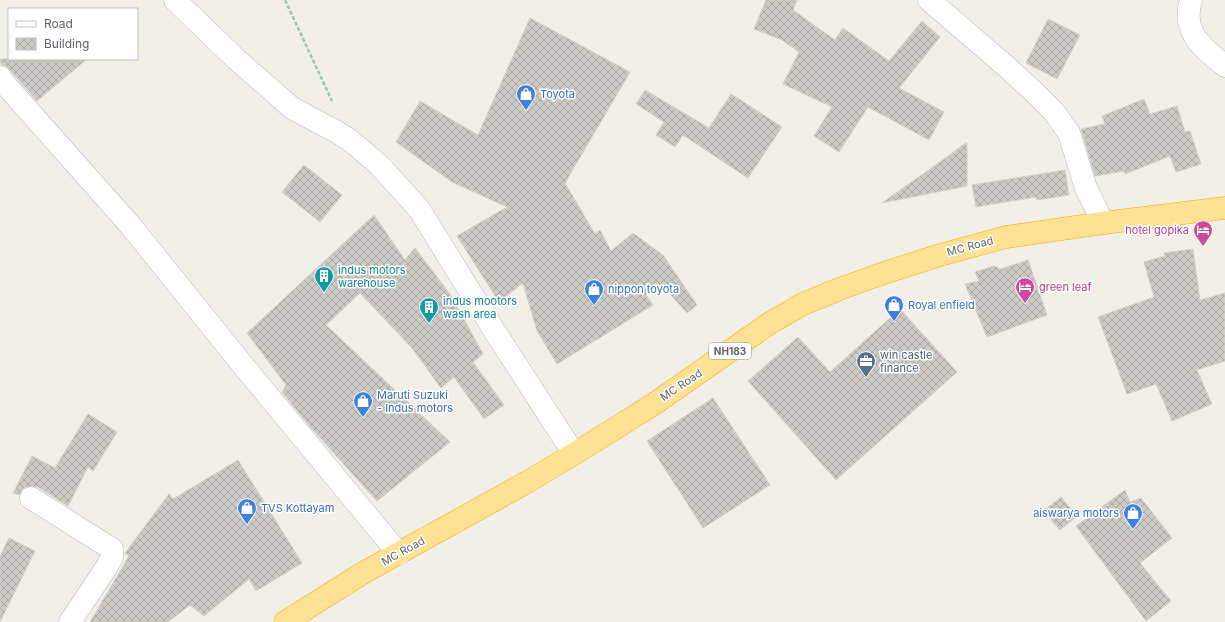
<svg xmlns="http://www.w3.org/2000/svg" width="1225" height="622" font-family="Inter,sans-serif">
  <defs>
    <pattern id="building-cross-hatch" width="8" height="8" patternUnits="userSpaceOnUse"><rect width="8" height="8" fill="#cccac5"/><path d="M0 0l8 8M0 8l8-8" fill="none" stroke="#a9a8a4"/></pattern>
  </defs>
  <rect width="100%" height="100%" fill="#f1efe8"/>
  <!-- building -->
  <path fill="url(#building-cross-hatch)" stroke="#d6d1c6" d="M766,0H797L793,10L835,40L843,28L889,61L922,21L940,37L899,88L944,112L929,140L868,107L839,152L814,136L832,107L783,84L799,52L782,40L754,29Z
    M530,18L630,72L565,183L595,234L600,230L611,251L633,233L663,255L697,305L687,313L661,284L646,295L653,305L557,364L537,331L523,283L499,302L457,236L507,207L452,182L396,142L420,101L478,135Z
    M1048,19L1080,35L1057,79L1026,63Z
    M0,59H87L37,101L10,70L6,66L2,65L0,62Z
    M645,90L709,128L731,94L782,127L748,178L683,135L675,147L656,135L664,122L636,104Z
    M1144,99L1150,114L1177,106L1185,132L1190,131L1201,164L1176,172L1170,156L1125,174L1124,171L1095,176L1081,129L1105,124L1102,116Z
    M967,142V186L882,203L944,159Z
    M304,165L342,195L320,222L282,192Z
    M1065,170L1069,195L1037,200L1036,197L976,207L972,185Z
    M374,215L405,260L415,248L450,294L483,354L473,362L504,405L484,419L454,377L441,388L412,348L360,293L326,325L450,442L377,501L312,429L282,392L286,385L247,333Z
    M1193,249L1200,300L1225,293V361L1197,370L1212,404L1172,421L1156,384L1127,394L1098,317L1154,297L1144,262L1165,256L1164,253Z
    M1028,260L1047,315L987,337L965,284L979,281L975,272L994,266L1001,269Z
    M900,309L957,372L836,480L748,381L798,337L830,372Z
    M713,398L770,485L703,528L647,441Z
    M88,414L117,432L93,471L88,467L68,506L38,487L32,486L25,487L21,491L19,495L13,493L32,456L55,468Z
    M238,460L302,563L256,591L249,579L204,616L190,605L168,622H90L129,556L125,553L169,494L173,499Z
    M1125,490L1130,502L1141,498L1172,538L1140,563L1171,601L1146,621L1076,526Z
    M1061,497L1077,516L1060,530L1043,511Z
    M9,538L35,551L0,622V556Z"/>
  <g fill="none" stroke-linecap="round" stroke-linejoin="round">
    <defs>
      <path id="street" d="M175,0L236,59L292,108L305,115L337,132L351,141L379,165L400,188L419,209L497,335L574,454
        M929,0L1008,68L1034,92L1054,112L1069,133L1086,188L1103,223
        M1191,0C1181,32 1203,48 1225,66
        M0,77L4,83L130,225L246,369L399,554
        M31,498L112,549V557L106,568L70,622"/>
      <path id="highway" d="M285,622L363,573L529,481L574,454L654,404L770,323L803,304L842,288L887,272L940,255L1006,237L1103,223L1225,208"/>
    </defs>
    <!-- street casing -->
    <use href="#street" stroke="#b5b8bc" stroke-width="23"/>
    <!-- highway casing -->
    <use href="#highway" stroke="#f9ab00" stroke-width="23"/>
    <!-- path -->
    <path stroke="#9cc7a9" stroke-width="2.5" stroke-dasharray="4 2" stroke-linecap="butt" d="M285,0L332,101"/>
    <!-- street -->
    <use href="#street" stroke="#fff" stroke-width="22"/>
    <!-- highway -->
    <use href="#highway" stroke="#fde293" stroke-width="22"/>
  </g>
  <!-- icons -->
  <defs>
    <symbol id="shop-pin" viewBox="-11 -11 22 30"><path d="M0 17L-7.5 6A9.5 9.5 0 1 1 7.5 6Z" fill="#3f7fe0" stroke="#fff"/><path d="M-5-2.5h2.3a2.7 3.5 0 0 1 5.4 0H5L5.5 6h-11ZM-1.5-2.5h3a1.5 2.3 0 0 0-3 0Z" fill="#fff"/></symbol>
    <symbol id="hotel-pin" viewBox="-11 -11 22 30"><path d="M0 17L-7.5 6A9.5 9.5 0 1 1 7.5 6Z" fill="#d1479c" stroke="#fff"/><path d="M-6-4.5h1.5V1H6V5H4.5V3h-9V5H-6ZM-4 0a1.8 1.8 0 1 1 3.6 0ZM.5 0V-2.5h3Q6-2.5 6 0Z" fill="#fff"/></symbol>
    <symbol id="building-pin" viewBox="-11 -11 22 30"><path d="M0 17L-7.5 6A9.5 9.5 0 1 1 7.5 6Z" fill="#0f9aa8" stroke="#fff"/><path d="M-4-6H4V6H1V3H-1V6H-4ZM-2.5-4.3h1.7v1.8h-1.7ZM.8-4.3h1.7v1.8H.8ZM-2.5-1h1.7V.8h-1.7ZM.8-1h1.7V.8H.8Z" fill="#fff"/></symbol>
    <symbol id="office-pin" viewBox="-11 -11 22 30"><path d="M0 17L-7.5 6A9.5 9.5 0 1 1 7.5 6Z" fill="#5c6f8a" stroke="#fff"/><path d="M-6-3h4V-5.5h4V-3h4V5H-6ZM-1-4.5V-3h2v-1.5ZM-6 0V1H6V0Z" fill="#fff"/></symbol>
  </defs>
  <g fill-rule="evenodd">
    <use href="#shop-pin" x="515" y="83" width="22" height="30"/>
    <use href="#hotel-pin" x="1192" y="219" width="22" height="30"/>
    <use href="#building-pin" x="313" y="265" width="22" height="30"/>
    <use href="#hotel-pin" x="1014" y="276" width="22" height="30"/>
    <use href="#shop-pin" x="583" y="278" width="22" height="30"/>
    <use href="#shop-pin" x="883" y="294" width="22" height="30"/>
    <use href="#building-pin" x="418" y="296" width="22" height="30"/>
    <use href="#office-pin" x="855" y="350" width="22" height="30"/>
    <use href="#shop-pin" x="352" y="390" width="22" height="30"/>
    <use href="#shop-pin" x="236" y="497" width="22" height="30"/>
    <use href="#shop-pin" x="1122" y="502" width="22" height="30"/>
  </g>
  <g text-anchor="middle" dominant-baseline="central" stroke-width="3" stroke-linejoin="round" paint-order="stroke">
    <!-- shield labels -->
    <rect fill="#fff" stroke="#8f9295" stroke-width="1" x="709" y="343" width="42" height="16" rx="3"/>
    <g font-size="10" font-weight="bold" fill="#5f6368">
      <text x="730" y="351">NH183</text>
    </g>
    <!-- shop labels -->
    <g font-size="11" fill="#366cbe" stroke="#fff" text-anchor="start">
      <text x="540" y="94">Toyota</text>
      <text x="608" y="289">nippon toyota</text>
      <text x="908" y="305">Royal enfield</text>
      <text x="377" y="395">Maruti Suzuki<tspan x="377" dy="13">- Indus motors</tspan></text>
      <text x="261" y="508">TVS Kottayam</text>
      <text x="1119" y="513" text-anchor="end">aiswarya motors</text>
    </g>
    <!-- hotel labels -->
    <g font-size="11" fill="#b23c85" stroke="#fff" text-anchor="end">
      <text x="1189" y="230">hotel gopika</text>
      <text x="1039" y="287" text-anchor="start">green leaf</text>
    </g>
    <!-- street labels -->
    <g font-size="11" fill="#5f6368" stroke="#fff">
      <text transform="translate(970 246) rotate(-15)">MC Road</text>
      <text transform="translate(681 385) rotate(-34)">MC Road</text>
      <text transform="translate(403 551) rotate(-29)">MC Road</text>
    </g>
    <!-- culture labels -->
    <g font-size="11" fill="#0d838f" stroke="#fff" text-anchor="start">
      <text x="338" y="270">indus motors<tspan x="338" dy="13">warehouse</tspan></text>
      <text x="443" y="301">indus mootors<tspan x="443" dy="13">wash area</tspan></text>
    </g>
    <!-- service labels -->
    <g font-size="11" fill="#4e5e75" stroke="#fff" text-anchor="start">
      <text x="880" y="355">win castle<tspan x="880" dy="13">finance</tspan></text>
    </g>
  </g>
  <!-- legend -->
  <rect x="8" y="8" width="130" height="52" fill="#ffffff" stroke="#bfc1c3"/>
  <rect x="16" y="21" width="20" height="6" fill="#ffffff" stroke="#bfc1c3"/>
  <text x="44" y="28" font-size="12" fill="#5f6368">Road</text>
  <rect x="16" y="38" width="20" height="12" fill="url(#building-cross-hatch)" stroke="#bfc1c3"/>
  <text x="44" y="48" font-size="12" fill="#5f6368">Building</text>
</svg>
